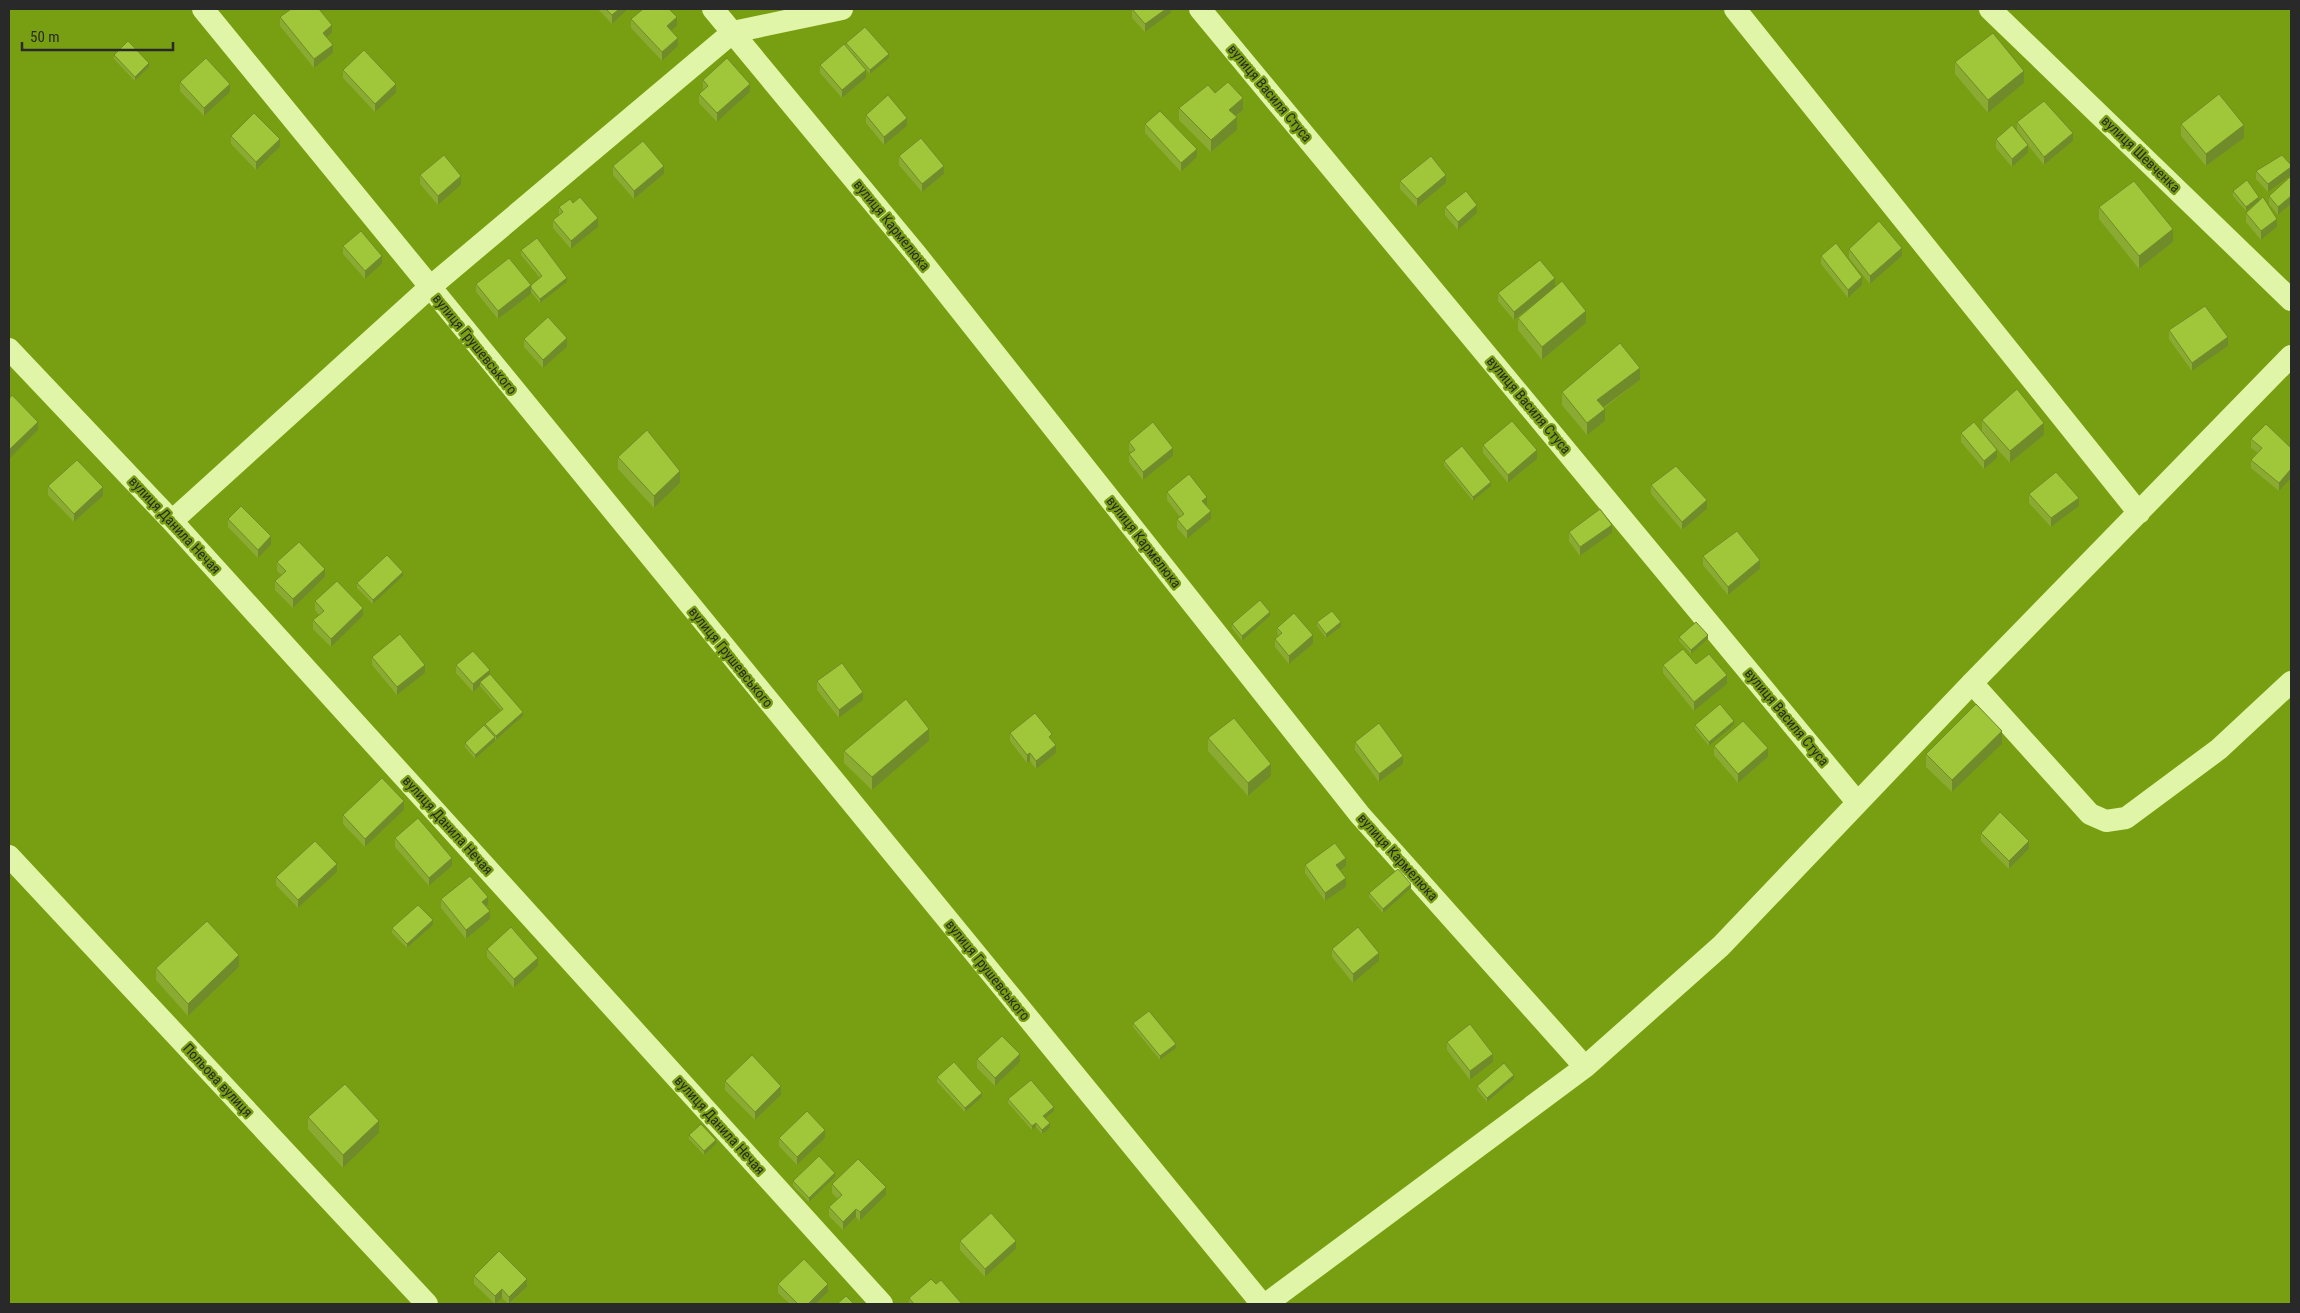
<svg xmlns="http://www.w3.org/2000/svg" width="2300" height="1313" font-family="'Roboto Condensed',sans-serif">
  <rect width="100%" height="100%" fill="#789f11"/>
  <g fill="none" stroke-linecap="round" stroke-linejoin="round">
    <!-- minor -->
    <path stroke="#e1f5a8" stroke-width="22" d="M203,9L1262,1304
      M713,9L916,254L1360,815L1585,1067
      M1200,9L1857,802
      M1735,9L2139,513
      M1990,9L2291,300
      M9,349L172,521L882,1304
      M172,521L429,288L733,32L842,9
      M1972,683L2090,814L2106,821L2126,818L2219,749L2291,682
      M9,856L427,1304
      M1266,1304L1585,1067L1721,946L1972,683L2291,356"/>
  </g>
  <!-- wall -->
  <path fill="#8aaa32" d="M598,9H628L612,24Z
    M1132,9H1171V13L1145,32L1132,18Z
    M280,17L332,33L327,38L333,53L314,68L280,26Z
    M631,19L677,26L671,31L678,46L662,61L631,28Z
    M846,43L889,58L870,74L846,47Z
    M114,55L149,67L135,81L114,59Z
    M1955,62L2024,83L1988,113L1955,74Z
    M820,65L866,78L842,98L820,73Z
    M343,70L396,93L375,112L343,78Z
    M703,80L750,92L717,122L699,103V94L704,90L703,88Z
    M180,82L230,92L204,116L180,91Z
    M1215,93L1243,110L1236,117L1237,130L1211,152L1179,120V108Z
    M866,115L907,126L884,145L866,123Z
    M2017,122L2073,141L2044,165L2028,145V153L2012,167L1996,148V139L2028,145L2017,130Z
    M1145,124L1197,157L1181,172L1145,133Z
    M2181,124L2244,138L2206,166L2181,136Z
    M231,136L280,147L256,170L231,144Z
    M899,156L944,174L922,192L899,165Z
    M2291,165L2268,192L2256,179V171Z
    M613,166L664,174L634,199L613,175Z
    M420,175L461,185L438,205L420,184Z
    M2291,176V204L2278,215L2269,204V196Z
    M2247,180L2246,211L2233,196V191Z
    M1400,181L1446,183L1417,207L1400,189Z
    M573,203L598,227L571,249L553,228V220L559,215V207Z
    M1445,207L1477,213L1458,230L1445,215Z
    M2099,207L2173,242L2139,269L2099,219Z
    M2246,213L2277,227L2261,240L2246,222Z
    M343,246L382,264L365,279L343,254Z
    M1849,249L1902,256L1870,284L1849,258Z
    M521,250L567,282L540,303L531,292V294L498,319L476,292V284L531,285L540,278L521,255Z
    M1821,256L1862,285L1848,298L1821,264Z
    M1555,287L1586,323L1542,360L1518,330V318L1554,288L1514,320L1498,301V293Z
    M2169,330L2228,346L2192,371L2169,339Z
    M524,339L567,347L543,368L524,347Z
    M1640,380L1604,408L1605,421L1587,435L1562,405V392Z
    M1982,420L2044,435L2010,463L1986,437L1997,458L1984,469L1961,442V433L1982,432Z
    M2251,439L2291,448L2279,491L2251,468V460L2257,452L2251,448Z
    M1129,442L1173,456L1143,480L1129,462V454L1131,453L1129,450Z
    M1483,445L1537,459L1508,483L1483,453Z
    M618,457L680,483L654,508L618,469Z
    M1444,461L1491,486L1473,501L1444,465Z
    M1651,485L1707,509L1682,530L1651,494Z
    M48,486L103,496L74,522L48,495Z
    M1167,492L1207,505L1206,506L1211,519L1187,539L1177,528V519L1180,517L1167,500Z
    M2029,494L2079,506L2051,527L2029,503Z
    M228,519L271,545L258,558L228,527Z
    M1569,532L1612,533L1580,556L1569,541Z
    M1703,556L1760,569L1728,595L1703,565Z
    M277,562L325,577L293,608L275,590V581L282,575L277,571Z
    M403,576L373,604L357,588V583Z
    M315,601L363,616L331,647L313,629V620L319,615L315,610Z
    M1270,616L1242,641L1232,628V624Z
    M1317,622L1341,627L1326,638L1317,626Z
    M1277,628L1313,644L1289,664L1275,647V639L1278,637Z
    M1679,637L1708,639L1691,654L1679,641Z
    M372,657L425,673L397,695L372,665Z
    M1696,664L1727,684L1694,711L1663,673V665Z
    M456,665L490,674L523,716L496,740L495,739V741L475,759L465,747V743L485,727V724L501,710L480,686L473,692L456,673Z
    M817,681L863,700L839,718L817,690Z
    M1695,725H1734L1709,746L1695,729Z
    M1010,733L1052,741L1056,753L1036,769L1030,761L1027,763L1010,741Z
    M1208,738L1271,776L1248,796L1208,751Z
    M929,741L872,790L844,763V751Z
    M1355,742L1403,764L1379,782L1355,750Z
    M2002,744L1952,792L1926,767V754Z
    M1714,746L1768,757L1738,783L1714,755Z
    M404,810L365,847L343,824V815Z
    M1981,833L2029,849L2009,869L1981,841Z
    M395,838L452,866L429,886L395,847Z
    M1305,865L1346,866L1340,871L1346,887L1325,901L1305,873Z
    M337,872L298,908L276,885V877Z
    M1411,888L1383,913L1369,897V893Z
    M441,899L488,905L486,907L490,919L466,939L441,908Z
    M433,925L407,948L392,933V928Z
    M487,949L538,966L514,988L487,957Z
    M1332,949L1379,961L1353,983L1332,957Z
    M239,967L188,1016L156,980V968Z
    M1133,1023L1176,1048L1160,1060L1133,1027Z
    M1447,1042L1493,1062L1470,1080L1447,1050Z
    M977,1059L1020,1062L995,1086L977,1068Z
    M937,1077L982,1097L965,1112L937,1082Z
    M1514,1079L1487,1102L1477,1090V1086Z
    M725,1081L781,1095L755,1120L725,1090Z
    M1008,1099L1054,1111L1045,1118L1050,1128L1042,1134L1036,1127L1032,1130L1008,1103Z
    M308,1117L379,1133L343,1168L308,1129Z
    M689,1135L716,1144L704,1155L689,1139Z
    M779,1138H825L797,1165L779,1146Z
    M835,1177L809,1202L793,1186V1181Z
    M832,1184L886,1195L860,1221L856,1217L843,1230L829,1216V1207L838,1199L832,1193Z
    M960,1241L1016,1249L985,1277L960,1250Z
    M474,1276L527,1287L510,1304H509L502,1298L495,1304L474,1284Z
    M778,1284L828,1292L816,1304H790L778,1293Z
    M936,1284L962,1304H909V1298Z"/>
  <!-- shaded-wall -->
  <path fill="#708b29" d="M619,9H628L612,24V15Z
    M1166,9H1171V13L1145,32V24Z
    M677,17V26L667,34V26Z
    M332,25V33L323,41V33Z
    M678,38V46L662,61V52Z
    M333,45V53L314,68V59Z
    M889,54V58L870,74V70Z
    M149,63V67L135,81V77Z
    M866,70V78L842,98V90Z
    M2024,71V83L1988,113V100Z
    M230,84V92L204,116V108Z
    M396,84V93L375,112V104Z
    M750,84V92L717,122V113Z
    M1243,98V110L1229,122V110Z
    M1237,117V130L1211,152V140Z
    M907,118V126L884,145V137Z
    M2244,125V138L2206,166V154Z
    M2073,133V141L2044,165V157Z
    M280,139V147L256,170V162Z
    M2028,145V153L2012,167V159Z
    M1197,149V157L1181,172V163Z
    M664,166V174L634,199V191Z
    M944,166V174L922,192V184Z
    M2291,167V175L2268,192V184Z
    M1446,175V183L1417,207V199Z
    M461,176V185L438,205V196Z
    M2291,196V204L2278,215V207Z
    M2259,197V201L2246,211V207Z
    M1477,205V213L1458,230V222Z
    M598,218V227L571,249V241Z
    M2277,219V227L2261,240V231Z
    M2173,229V242L2139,269V256Z
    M1902,248V256L1870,284V276Z
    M382,256V264L365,279V271Z
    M1862,277V285L1848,298V290Z
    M567,278V282L540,303V299Z
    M1555,278V287L1514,320V312Z
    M531,285V294L498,319V311Z
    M1586,311V323L1542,360V347Z
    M2228,337V346L2192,371V363Z
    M567,338V347L543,368V360Z
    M1640,368V380L1597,412V400Z
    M1605,409V421L1587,435V423Z
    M38,422V430L9,459V450Z
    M2044,423V435L2010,463V451Z
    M1173,448V456L1143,480V472Z
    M1537,450V459L1508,483V475Z
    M1997,450V458L1984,469V461Z
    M2291,469V478L2279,491V483Z
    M680,471V483L654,508V496Z
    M1491,482V486L1473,501V497Z
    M103,487V496L74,522V514Z
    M1207,497V505L1202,509V501Z
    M2079,498V506L2051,527V518Z
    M1707,500V509L1682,530V522Z
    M1211,511V519L1187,539V531Z
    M1612,525V533L1580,556V547Z
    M271,536V545L258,558V550Z
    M1760,560V569L1728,595V587Z
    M325,569V577L293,608V599Z
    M403,572V576L373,604V600Z
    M363,608V616L331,647V639Z
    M1270,612V616L1242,641V636Z
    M1341,622V627L1326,638V634Z
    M1313,635V644L1289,664V656Z
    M1708,635V639L1691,654V650Z
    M425,665V673L397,695V687Z
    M490,670V678L480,682V686L473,692V684Z
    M1727,675V684L1694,711V702Z
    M863,692V700L839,718V710Z
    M523,712V716L496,740V736Z
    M1734,721V725L1709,746V742Z
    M929,729V741L872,790V777Z
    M2002,731V744L1952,792V780Z
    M495,737V741L475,759V755Z
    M1056,745V753L1036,769V761Z
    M1768,748V757L1738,783V774Z
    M1030,753V761L1027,763V755Z
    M1403,756V764L1379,782V774Z
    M1271,764V776L1248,796V783Z
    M404,801V810L365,847V839Z
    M2029,841V849L2009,869V861Z
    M452,858V866L429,886V878Z
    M1346,858V866L1336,874V865Z
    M337,864V872L298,908V900Z
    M1346,878V887L1325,901V893Z
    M1411,884V888L1383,913V909Z
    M488,897V905L482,910V902Z
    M490,911V919L466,939V930Z
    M433,920V925L407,948V944Z
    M1379,953V961L1353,983V974Z
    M239,955V967L188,1016V1004Z
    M538,958V966L514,988V979Z
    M1176,1044V1048L1160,1060V1056Z
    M1020,1054V1062L995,1086V1078Z
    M1493,1054V1062L1470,1080V1071Z
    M1514,1075V1079L1487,1102V1098Z
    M781,1086V1095L755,1120V1112Z
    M982,1093V1097L965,1112V1108Z
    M1054,1107V1111L1043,1120V1116Z
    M379,1121V1133L343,1168V1155Z
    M1036,1123V1127L1032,1130V1126Z
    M1050,1123V1128L1042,1134V1130Z
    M825,1130V1138L797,1165V1157Z
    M716,1140V1144L704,1155V1151Z
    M835,1173V1177L809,1202V1198Z
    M886,1187V1195L860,1221V1212Z
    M856,1209V1217L843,1230V1222Z
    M1016,1241V1249L985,1277V1269Z
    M527,1279V1287L509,1304V1297Z
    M828,1284V1292L816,1304H808Z
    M502,1289V1298L495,1304V1296Z"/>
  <!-- building -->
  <path fill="#a0c63a" stroke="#708b29" d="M291,9H319L332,25L323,33L333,45L314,59L280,17Z
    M606,9H619L612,15Z
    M643,9H669L677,17L667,26L678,38L662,52L631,19Z
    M1132,9H1166L1145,24Z
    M865,27L889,54L870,70L846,43Z
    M1993,33L2024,71L1988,100L1955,62Z
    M128,41L149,63L135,77L114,55Z
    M844,44L866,70L842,90L820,65Z
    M364,50L396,84L375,104L343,70Z
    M206,58L230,84L204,108L180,82Z
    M727,58L750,84L717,113L699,94L708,86L703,80Z
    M1228,82L1243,98L1229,110L1237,117L1211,140L1179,108L1208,85L1215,93Z
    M2219,94L2244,125L2206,154L2181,124Z
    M888,95L907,118L884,137L866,115Z
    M2044,101L2073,133L2044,157L2017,122Z
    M1160,111L1197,149L1181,163L1145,124Z
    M254,113L280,139L256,162L231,136Z
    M2012,125L2028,145L2012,159L1996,139Z
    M921,138L944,166L922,184L899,156Z
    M643,141L664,166L634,191L613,166Z
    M444,155L461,176L438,196L420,175Z
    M2282,155L2291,165V167L2268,184L2256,171Z
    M1431,156L1446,175L1417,199L1400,181Z
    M2291,176V196L2278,207L2269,196Z
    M2247,180L2259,197L2246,207L2233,191Z
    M2134,181L2173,229L2139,256L2099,207Z
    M1466,191L1477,205L1458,222L1445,207Z
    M580,197L598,218L571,241L553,220L563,212L559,207L570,199L573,203Z
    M2263,197L2277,219L2261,231L2246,213Z
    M1879,221L1902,248L1870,276L1849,249Z
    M361,231L382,256L365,271L343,246Z
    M537,238L567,278L540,299L531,288V285L530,286L542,276L521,250Z
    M1836,243L1862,277L1848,290L1821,256Z
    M509,258L531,285L498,311L476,284Z
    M1540,260L1555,278L1514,312L1498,293Z
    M1562,281L1586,311L1542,347L1518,318Z
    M2205,306L2228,337L2192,363L2169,330Z
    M548,317L567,338L543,360L524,339Z
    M1620,343L1640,368L1597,400L1605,409L1587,423L1562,392Z
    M2017,389L2044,423L2010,451L1982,420Z
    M12,395L38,422L9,450V399Z
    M1512,421L1537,450L1508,475L1483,445Z
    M1153,422L1173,448L1143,472L1129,454L1135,450L1129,442Z
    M1974,422L1997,450L1984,461L1961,433Z
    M2266,424L2291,448V469L2279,483L2251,460L2262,448L2251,439Z
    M647,430L680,471L654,496L618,457Z
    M1462,446L1491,482L1473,497L1444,461Z
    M77,460L103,487L74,514L48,486Z
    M1676,466L1707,500L1682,522L1651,485Z
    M2056,472L2079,498L2051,518L2029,494Z
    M1189,474L1207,497L1202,501L1211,511L1187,531L1177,519L1184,514L1167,492Z
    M241,506L271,536L258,550L228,519Z
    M1600,509L1612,525L1580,547L1569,532Z
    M1737,531L1760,560L1728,587L1703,556Z
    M299,542L325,569L293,599L275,581L286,571L277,562Z
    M387,555L403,572L373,600L357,583Z
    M337,581L363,608L331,639L313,620L324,611L315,601Z
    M1260,600L1270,612L1242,636L1232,624Z
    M1332,611L1341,622L1326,634L1317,622Z
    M1294,613L1313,635L1289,656L1275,639L1282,633L1277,628Z
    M1696,622L1708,635L1691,650L1679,637Z
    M400,634L425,665L397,687L372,657Z
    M1683,649L1696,664L1709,654L1727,675L1694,702L1663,665Z
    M473,651L490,670L473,684L456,665Z
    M842,663L863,692L839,710L817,681Z
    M490,674L523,712L496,736L485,724L503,709L480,682Z
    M906,699L929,729L872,777L844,751Z
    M1720,704L1734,721L1709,742L1695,725Z
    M1976,704L2002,731L1952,780L1926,754Z
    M1035,713L1052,734L1049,737L1056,745L1036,761L1030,753L1027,755L1010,733Z
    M1234,718L1271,764L1248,783L1208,738Z
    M1743,721L1768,748L1738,774L1714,746Z
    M1379,723L1403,756L1379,774L1355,742Z
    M484,725L495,737L475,755L465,743Z
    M382,778L404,801L365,839L343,815Z
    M2000,812L2029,841L2009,861L1981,833Z
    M418,818L452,858L429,878L395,838Z
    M315,841L337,864L298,900L276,877Z
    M1335,843L1346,858L1336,865L1346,878L1325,893L1305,865Z
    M1398,869L1411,884L1383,909L1369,893Z
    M470,876L488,897L482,902L490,911L466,930L441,899Z
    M418,905L433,920L407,944L392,928Z
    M207,921L239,955L188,1004L156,968Z
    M511,927L538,958L514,979L487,949Z
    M1358,927L1379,953L1353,974L1332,949Z
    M1149,1011L1176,1044L1160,1056L1133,1023Z
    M1470,1024L1493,1054L1470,1071L1447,1042Z
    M1002,1036L1020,1054L995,1078L977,1059Z
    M752,1055L781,1086L755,1112L725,1081Z
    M954,1062L982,1093L965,1108L937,1077Z
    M1504,1063L1514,1075L1487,1098L1477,1086Z
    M1031,1080L1054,1107L1043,1116L1050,1123L1042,1130L1036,1123L1032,1126L1008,1099Z
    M345,1084L379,1121L343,1155L308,1117Z
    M807,1111L825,1130L797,1157L779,1138Z
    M701,1124L716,1140L704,1151L689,1135Z
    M819,1156L835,1173L809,1198L793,1181Z
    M858,1159L886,1187L860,1212L856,1209L843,1222L829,1207L842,1195L832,1184Z
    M991,1213L1016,1241L985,1269L960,1241Z
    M499,1251L527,1279L509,1297L502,1289L495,1296L474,1276Z
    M804,1259L828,1284L808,1304H798L778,1284Z
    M931,1279L936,1284L941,1280L962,1304H914L909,1298Z
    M846,1296L854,1304H837Z"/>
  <g text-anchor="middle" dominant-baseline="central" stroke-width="4.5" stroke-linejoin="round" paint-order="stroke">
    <!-- street labels -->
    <g font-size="14" fill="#292929" stroke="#789f11">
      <text transform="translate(1270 93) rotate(50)">вулиця Василя Стуса</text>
      <text transform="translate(2141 154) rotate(44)">вулиця Шевченка</text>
      <text transform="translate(892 225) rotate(51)">вулиця Кармелюка</text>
      <text transform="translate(475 344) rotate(51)">вулиця Грушевського</text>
      <text transform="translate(1529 405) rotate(50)">вулиця Василя Стуса</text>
      <text transform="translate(175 525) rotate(47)">вулиця Данила Нечая</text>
      <text transform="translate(1144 542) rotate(52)">вулиця Кармелюка</text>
      <text transform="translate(731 657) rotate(51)">вулиця Грушевського</text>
      <text transform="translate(1787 717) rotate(50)">вулиця Василя Стуса</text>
      <text transform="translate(448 825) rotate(48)">вулиця Данила Нечая</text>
      <text transform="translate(1398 857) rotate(48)">вулиця Кармелюка</text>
      <text transform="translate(988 970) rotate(51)">вулиця Грушевського</text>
      <text transform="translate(218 1080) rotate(47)">Польова вулиця</text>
      <text transform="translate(720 1125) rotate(48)">вулиця Данила Нечая</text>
    </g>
  </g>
  <!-- border -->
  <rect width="2300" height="1313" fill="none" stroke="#292929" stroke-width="20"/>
  <!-- scale -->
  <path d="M22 42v8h151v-8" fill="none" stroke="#292929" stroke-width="2.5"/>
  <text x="30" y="42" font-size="15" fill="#292929" stroke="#789f11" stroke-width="4" paint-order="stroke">50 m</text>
</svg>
